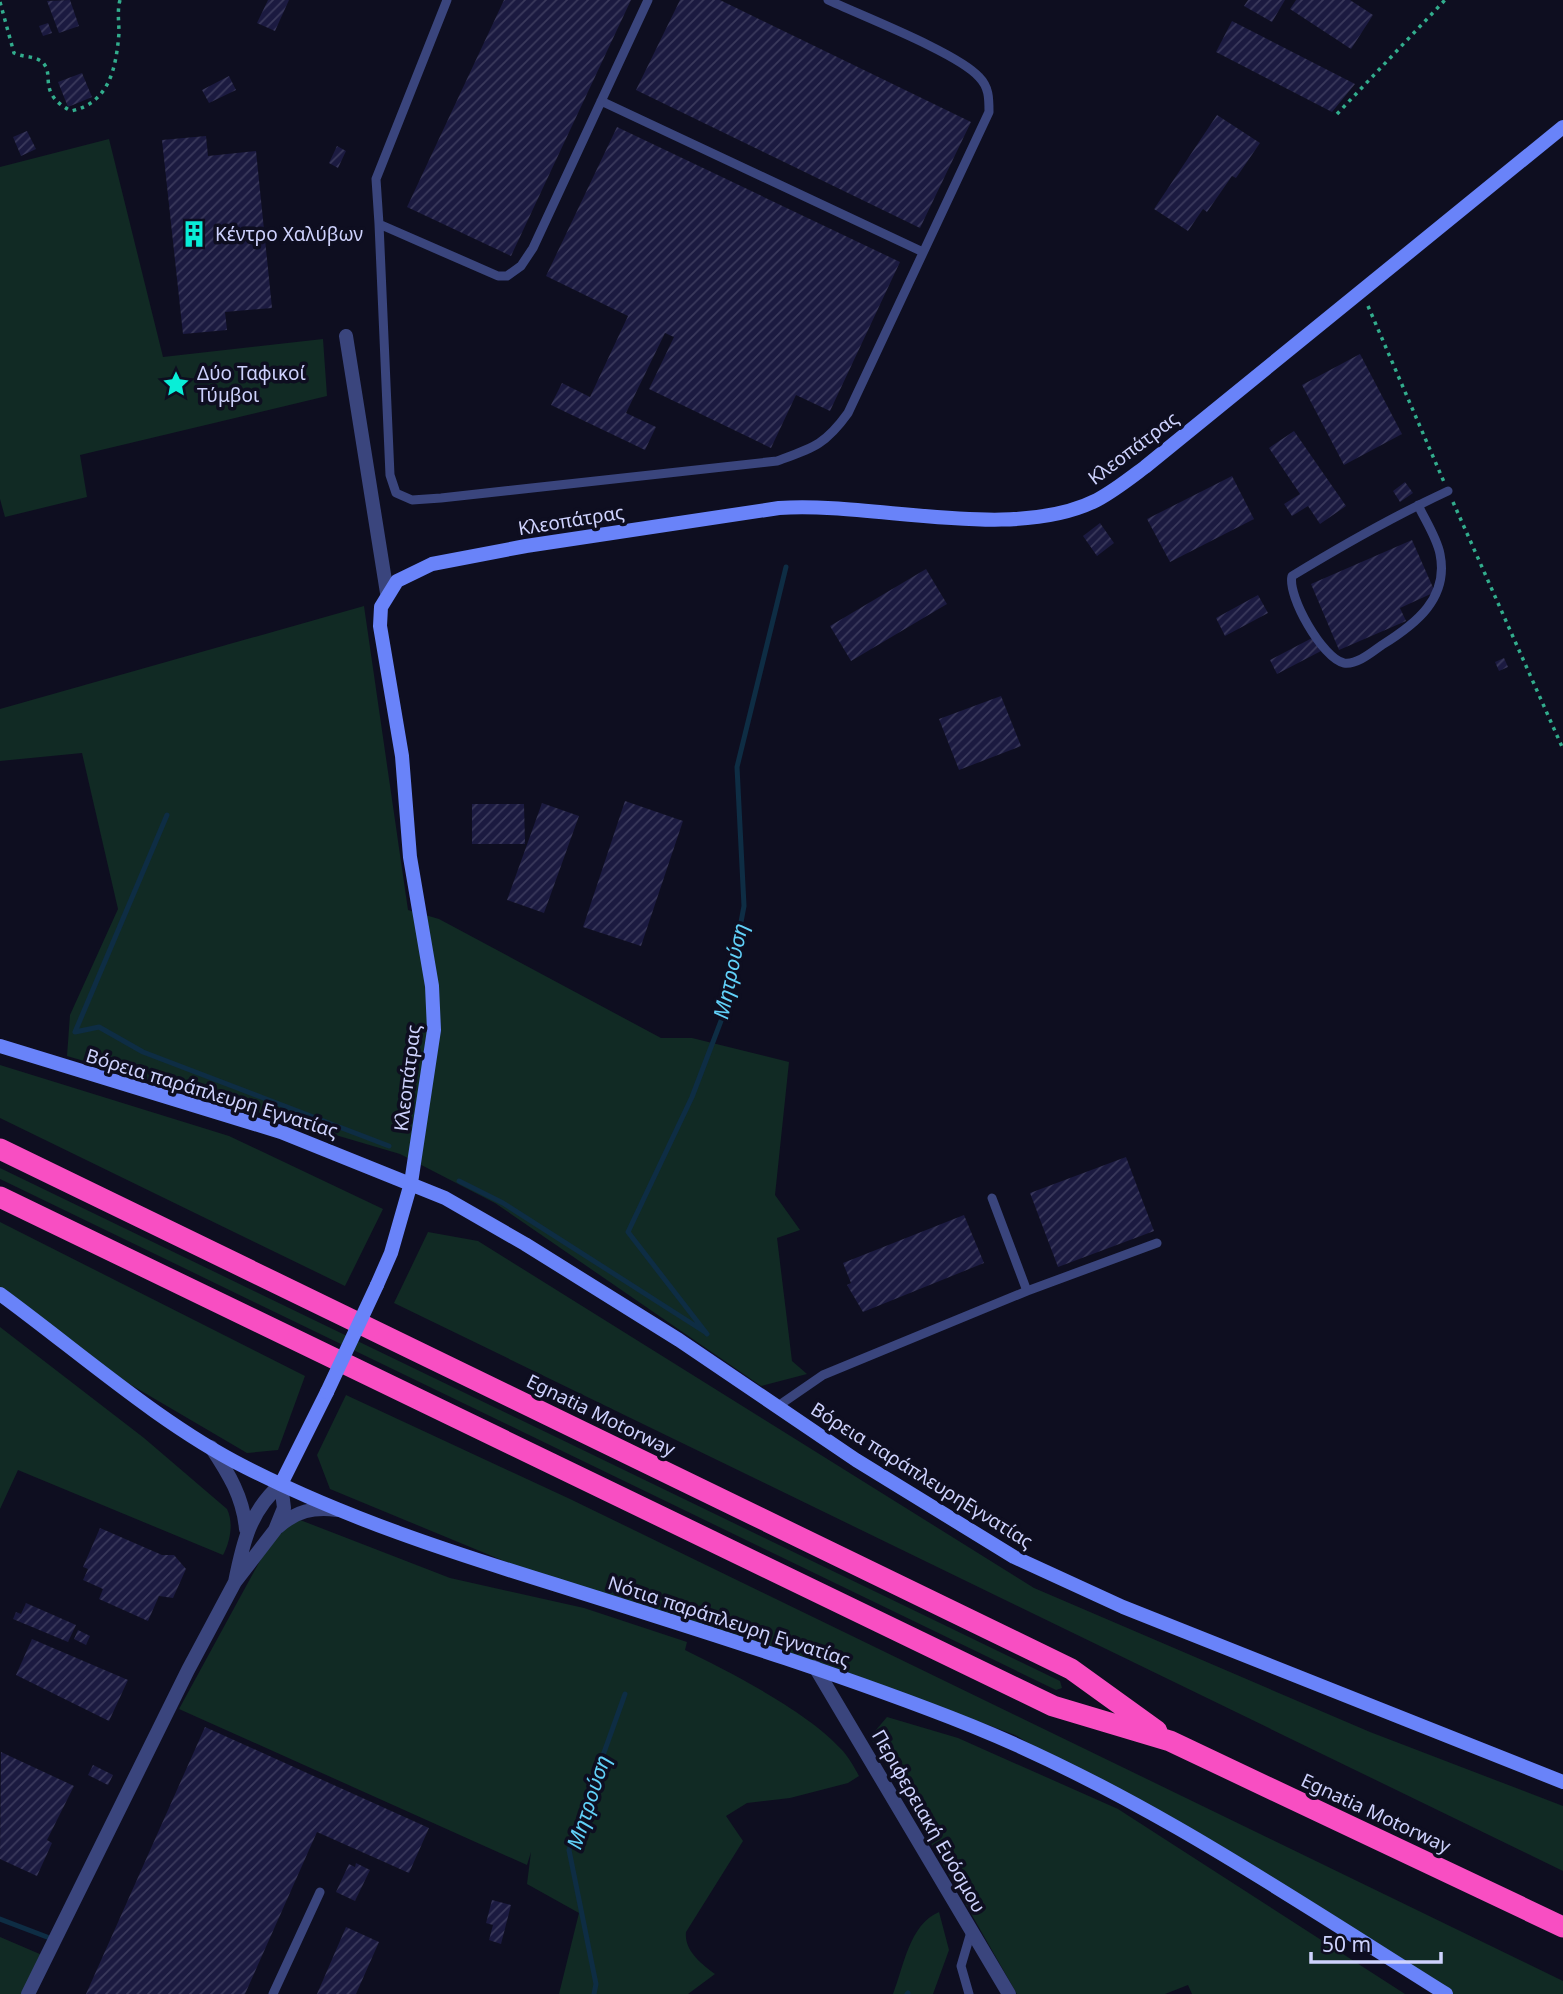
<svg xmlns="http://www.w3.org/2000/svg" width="1563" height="1994" font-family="'Noto Sans',sans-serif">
  <defs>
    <pattern id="building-hatch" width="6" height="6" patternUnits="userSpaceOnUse" patternTransform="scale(1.75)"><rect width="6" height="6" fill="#1b1a40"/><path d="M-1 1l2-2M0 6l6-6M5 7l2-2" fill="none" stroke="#3b3a5c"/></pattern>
  </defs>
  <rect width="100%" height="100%" fill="#0e0e20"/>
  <!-- grass -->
  <path fill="#112a24" d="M109,139L163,357L323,339L327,396L80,455L87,497L5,517L0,499V167Z
    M364,606L408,910L439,919L661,1038H692L789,1062L775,1195L800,1230L777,1238L792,1361L807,1374L761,1386L495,1203L400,1154L67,1056L70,1015L118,909L82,753L0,761V709Z
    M0,1065L229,1136L383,1209L345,1286L0,1118Z
    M0,1168L1060,1681L1062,1688L1056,1690L0,1179Z
    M0,1222L305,1376L278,1450L247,1453L126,1382L0,1287Z
    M428,1232L478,1241L1034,1588L1370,1732L1563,1806V1871L394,1303Z
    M0,1327L144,1438L227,1509C234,1523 230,1542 223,1555L18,1470L0,1509Z
    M346,1395L570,1499L1563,1981V1994H1437L1015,1735L830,1666L516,1566L330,1489L317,1455Z
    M295,1518L450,1578L584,1608L687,1642L685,1650C730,1672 808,1712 841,1749C848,1756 854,1767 859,1776L848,1783L790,1798L747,1803L726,1816L743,1841L686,1932C684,1951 702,1964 715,1974L688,1994H559L579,1913L527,1884L531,1852L527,1865L179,1709L273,1537Z
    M887,1717L958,1738L1118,1809L1405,1994H1192L1188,1985L1165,1994H1017L870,1737Z
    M939,1912L949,1950L933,1994H893C904,1966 909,1925 939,1912Z
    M0,1937L42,1955L23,1994H0Z"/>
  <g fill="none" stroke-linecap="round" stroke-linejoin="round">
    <!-- stream -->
    <path stroke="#0e2d44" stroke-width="5" d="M75,1032L99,1027L143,1052L389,1146
      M75,1032L167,815
      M459,1181L503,1203L705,1332
      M707,1334L628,1232L692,1097L724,1013L744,906L737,767L786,567
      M0,1919L47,1937
      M594,1994L596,1984L569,1850L625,1694
      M907,1994L908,1993"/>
  </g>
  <!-- building -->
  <path fill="url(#building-hatch)" d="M70,0L79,26L59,33L47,1Z
    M268,0H289L275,31L257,23Z
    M504,0H631L511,256L407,207Z
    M680,0H720L971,122L920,228L636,90Z
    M1248,0H1285L1272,22L1244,6Z
    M1296,0H1350L1373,15L1351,49L1290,9Z
    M1232,21L1355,84L1332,112L1216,52Z
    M48,23L52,33L43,36L39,26Z
    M82,73L92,97L68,107L58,82Z
    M229,76L236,90L209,103L202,90Z
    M1217,115L1260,143L1236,178L1232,176L1207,212L1203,209L1188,231L1154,209Z
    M617,127L900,262L830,411L796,395L771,448L649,389L674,337L665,333L626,413L656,427L645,450L551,405L562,383L590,397L628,316L546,276Z
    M27,131L36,149L21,156L13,137Z
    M206,136L208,156L256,151L272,308L225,312L227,330L183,334L162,140Z
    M337,146L346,151L338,168L329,163Z
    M1360,354L1402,434L1344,465L1302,385Z
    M1294,431L1346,506L1320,524L1308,506L1292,516L1284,504L1300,494L1269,448Z
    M1232,476L1254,519L1170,562L1147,519Z
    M1405,482L1413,493L1400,502L1393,491Z
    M1100,523L1114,543L1097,556L1083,536Z
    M1412,540L1435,592L1400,608L1406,621L1339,650L1311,584Z
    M926,569L947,604L851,661L830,626Z
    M1258,595L1268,613L1225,636L1216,618Z
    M1314,637L1321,651L1277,674L1270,660Z
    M1504,658L1508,667L1499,671L1495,662Z
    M1001,696L1021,746L959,770L939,719Z
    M625,801L683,821L641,946L583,927Z
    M542,803L579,816L544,913L507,900Z
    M472,804H524L525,844H472Z
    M1126,1157L1154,1231L1058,1267L1030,1193Z
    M964,1215L984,1263L863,1312L847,1285L851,1283L843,1263Z
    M100,1528L162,1555H174L186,1569L173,1598L159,1596L148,1621L99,1599L103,1589L83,1580L88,1569L83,1567Z
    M26,1603L76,1625L68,1642L13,1619L16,1612L21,1614Z
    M78,1630L90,1636L86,1645L74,1639Z
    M32,1639L128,1680L109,1721L16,1675Z
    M205,1727L429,1828L409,1873L317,1832L245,1994H86Z
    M1,1752L74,1786L47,1840L52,1843L37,1876L0,1859Z
    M93,1765L113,1775L108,1785L88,1775Z
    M356,1863L370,1870L355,1901L336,1892L349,1864L355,1867Z
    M492,1900L511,1905L501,1944L489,1940L493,1925L486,1923Z
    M346,1927L379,1942L356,1994H317Z"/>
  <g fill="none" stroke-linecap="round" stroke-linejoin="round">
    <!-- path -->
    <path stroke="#32ad8d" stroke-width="3.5" stroke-dasharray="3.5 5" stroke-linecap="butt" d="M0,2L14,53C22,57 33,56 41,61C57,74 35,92 71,111C109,103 116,69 119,33C119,22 117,11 120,0
      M1337,114L1445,0
      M1368,306L1444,482
      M1453,502L1563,749"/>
    <!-- lane -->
    <path stroke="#3a457d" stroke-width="9" d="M648,0L533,248L521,266L507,276H498L379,224L390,475L396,493L412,500L441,498L777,461C813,448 825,445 848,413L989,112C989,98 989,87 979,77C958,53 862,16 828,0
      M601,101L923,252
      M379,224L376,179L447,0
      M1418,505C1425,520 1437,538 1440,554C1449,598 1416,624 1382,645C1372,652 1357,665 1344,663C1323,659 1287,596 1292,576C1343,545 1394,516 1448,491
      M992,1198L1027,1291
      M778,1406L823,1375L1027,1291L1157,1243
      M273,1994L320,1892
      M969,1994L961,1966L971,1932"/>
    <!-- street -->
    <path stroke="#3a457d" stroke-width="14" d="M346,336L387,593
      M211,1447C229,1474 243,1497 246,1529
      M278,1527C296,1511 313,1507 337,1510
      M815,1667L1009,1994
      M28,1994L188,1670L235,1582L275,1530L284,1508L281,1484C250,1511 243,1542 235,1582"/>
    <!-- secondary -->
    <path stroke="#6983f9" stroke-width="14" d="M0,1046L281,1132L445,1198L525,1244L679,1340L856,1460L1014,1557L1123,1607L1563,1782
      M377,1285L391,1253L411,1183L434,1030L432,986L410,857L402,756L380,626L381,607L397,581L432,564L526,546L779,508C872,501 1012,543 1097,500C1114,491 1129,479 1145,467L1563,127
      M0,1294C78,1351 160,1424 245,1467C345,1518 450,1552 557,1585C696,1629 836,1672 972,1726C1140,1794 1294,1899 1446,1994
      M281,1484L327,1392"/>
    <!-- highway -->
    <path stroke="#f84ec2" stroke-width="21" d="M0,1149L1071,1669L1157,1731
      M0,1197L1053,1706L1170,1741L1563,1927"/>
    <!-- secondary-bridge -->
    <path stroke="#6983f9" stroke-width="14" d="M327,1392L377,1285"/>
  </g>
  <!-- icons -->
  <defs>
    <symbol id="building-bare" viewBox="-9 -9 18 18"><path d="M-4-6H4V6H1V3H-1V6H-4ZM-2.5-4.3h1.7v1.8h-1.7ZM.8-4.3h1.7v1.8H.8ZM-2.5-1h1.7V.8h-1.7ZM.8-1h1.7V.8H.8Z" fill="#09eed7" stroke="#0e0e20" stroke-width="2.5" paint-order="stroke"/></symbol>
    <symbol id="sight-bare" viewBox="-9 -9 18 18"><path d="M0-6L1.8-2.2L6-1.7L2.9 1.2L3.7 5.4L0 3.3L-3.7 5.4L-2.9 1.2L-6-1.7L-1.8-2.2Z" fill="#09eed7" stroke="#0e0e20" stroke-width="2.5" paint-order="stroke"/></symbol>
  </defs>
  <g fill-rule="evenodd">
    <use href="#building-bare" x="175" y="215" width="38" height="38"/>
    <use href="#sight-bare" x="157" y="365" width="38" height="38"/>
  </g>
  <g text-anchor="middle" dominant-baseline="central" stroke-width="7" stroke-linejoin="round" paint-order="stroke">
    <!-- poi labels -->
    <g font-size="19" fill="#ced2fd" stroke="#0e0e20" text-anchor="start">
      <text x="215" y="234">Κέντρο Χαλύβων</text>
      <text x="197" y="373">Δύο Ταφικοί<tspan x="197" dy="22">Τύμβοι</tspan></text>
    </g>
    <!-- street labels -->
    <g font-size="19" fill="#ced2fd" stroke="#0e0e20">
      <text transform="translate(1133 448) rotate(-37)">Κλεοπάτρας</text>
      <text transform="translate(571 520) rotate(-9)">Κλεοπάτρας</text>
      <text transform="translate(407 1078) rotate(-83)">Κλεοπάτρας</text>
      <text transform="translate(212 1093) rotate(17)">Βόρεια παράπλευρη Εγνατίας</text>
      <text transform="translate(601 1415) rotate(26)">Egnatia Motorway</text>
      <text transform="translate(922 1475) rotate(32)">Βόρεια παράπλευρηΕγνατίας</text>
      <text transform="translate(729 1621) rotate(18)">Νότια παράπλευρη Εγνατίας</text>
      <text transform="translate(1376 1813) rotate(25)">Egnatia Motorway</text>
      <text transform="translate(929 1821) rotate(60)">Περιφερειακή Ευόσμου</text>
    </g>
    <!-- water labels -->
    <g font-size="21" font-style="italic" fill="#61d1f9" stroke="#0e0e20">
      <text transform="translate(730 971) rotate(-78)">Μητρούση</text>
      <text transform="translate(588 1802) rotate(-72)">Μητρούση</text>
    </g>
  </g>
  <!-- scale -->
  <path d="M1311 1952v10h130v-10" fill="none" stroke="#ced2fd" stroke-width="3.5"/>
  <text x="1322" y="1952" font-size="21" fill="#ced2fd" stroke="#0e0e20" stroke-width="5" paint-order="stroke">50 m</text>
</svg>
